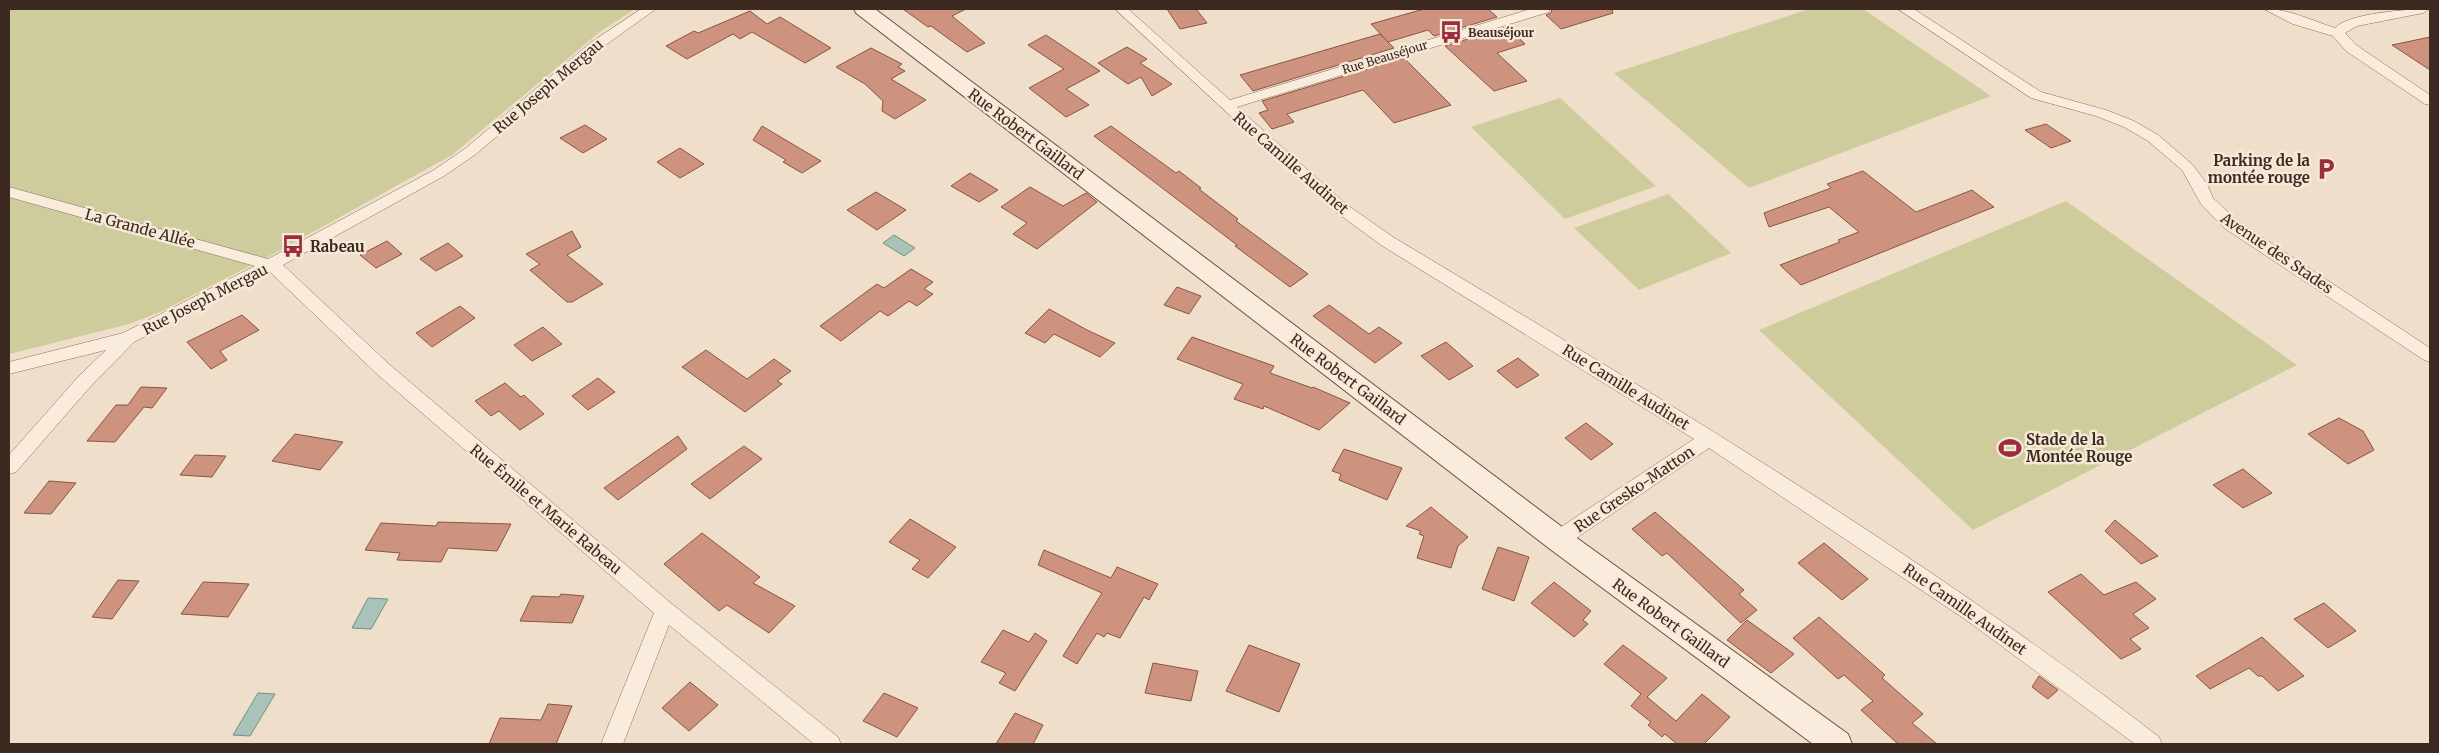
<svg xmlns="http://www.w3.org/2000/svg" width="2439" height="753" font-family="Merriweather,serif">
  <rect width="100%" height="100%" fill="#efdec9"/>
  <!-- green -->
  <path fill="#cecc9c" d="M9,9H635L601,31L452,155L266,258L160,312L129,324L9,354Z
    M1809,9H1863L1991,96L1749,188L1614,73Z
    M1560,98L1656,186L1565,219L1471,127Z
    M1668,194L1731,253L1639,290L1574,228Z
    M2066,201L2297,365L1973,530L1759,330Z"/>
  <!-- water -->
  <path fill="#a9c3b8" stroke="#709284" d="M894,235L915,248L904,256L883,243Z
    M368,598L388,599L371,629L352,628Z
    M258,693L275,694L250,736L233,735Z"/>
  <!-- building -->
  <path fill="#cd937f" stroke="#8b5443" d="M903,9H966L952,16L985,43L967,52L931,26L928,27Z
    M1167,9H1196L1207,23L1180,29Z
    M1424,9H1488L1497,17L1434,36L1428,30L1388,42L1371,24Z
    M1552,9H1612L1613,13L1561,29L1546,15L1551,13Z
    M750,11L767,24L780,17L831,48L805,63L752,32L740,39L733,34L687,59L666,46L694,31L698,33Z
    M1507,27L1525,44L1497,53L1527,81L1494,91L1445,46Z
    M1380,34L1394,48L1253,91L1240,75Z
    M1046,35L1100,71L1066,89L1089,105L1066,117L1029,88L1064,69L1028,45Z
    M2430,37V70L2392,45Z
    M1127,47L1147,59L1140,63L1172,84L1152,96L1141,77L1128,84L1098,63Z
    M871,48L902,64L898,67L905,71L891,79L926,100L895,119L882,111L883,101L865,84L836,67Z
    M1404,58L1451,105L1394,123L1363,90L1287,114L1294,122L1272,129L1259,113L1268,110L1262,101Z
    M2046,124L2071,141L2051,148L2025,130Z
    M585,125L607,139L583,153L560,138Z
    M762,126L821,161L802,173L783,162L786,160L753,140Z
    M1111,126L1176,173L1179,171L1201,188L1199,189L1238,219L1236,221L1308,274L1290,287L1235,246L1237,245L1094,136Z
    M680,148L704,164L680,178L657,162Z
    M1863,171L1916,212L1972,190L1994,207L1801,285L1780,265L1840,242L1838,240L1859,232L1829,207L1769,227L1764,213L1831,188L1827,184Z
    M970,173L998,190L979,202L951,186Z
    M1030,187L1063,206L1086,193L1097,202L1037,249L1013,234L1027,223L1001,207Z
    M876,192L906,210L877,230L847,210Z
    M572,231L581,247L567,255L603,284L572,302H567L530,270L540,264L526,254Z
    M387,241L402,254L376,268L360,255Z
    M448,243L463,256L436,271L420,259Z
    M911,269L933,282L924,289L933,294L917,306L909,301L888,316L880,311L841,341L820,326L877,284L884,288Z
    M1177,287L1201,296L1189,314L1164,305Z
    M1329,305L1369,334L1379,327L1402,343L1375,363L1313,316Z
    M460,306L475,318L432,347L416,333Z
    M1049,309L1087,330L1115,343L1100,357L1054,334L1045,343L1025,333Z
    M242,315L259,330L220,351L227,360L211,369L187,342Z
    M543,327L562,344L532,361L514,345Z
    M1192,337L1274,366L1270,373L1312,388L1313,387L1350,403L1319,430L1264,406L1263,409L1234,399L1243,384L1177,359Z
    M1446,342L1473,366L1449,380L1421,356Z
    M706,350L747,379L774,359L791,371L777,381L782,384L745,412L682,367Z
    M1518,358L1539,375L1517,388L1497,371Z
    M598,378L615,392L588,410L572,396Z
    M505,383L521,397L524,395L544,414L520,430L499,411L491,416L475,401Z
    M141,387L167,388L152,408L144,407L115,442L87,441L116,405H128Z
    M2339,418L2363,431L2374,450L2348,464L2308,434Z
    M1586,423L1613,444L1591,460L1565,438Z
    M295,434L343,442L320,470L272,461Z
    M678,436L687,449L618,500L604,488Z
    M744,446L762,459L710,499L691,484Z
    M1344,449L1402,468L1387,500L1339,480L1341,474L1332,471Z
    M195,455L226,456L212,477L180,475Z
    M2243,469L2272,493L2243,508L2213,485Z
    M49,481L76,483L51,514L24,513Z
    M1431,507L1468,537L1458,546L1451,568L1417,558L1424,536L1419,534L1421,531L1406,526Z
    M1655,512L1744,590L1739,594L1757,610L1741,623L1667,553L1662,556L1632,529Z
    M910,519L956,547L928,578L912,569L920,560L889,542Z
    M2115,520L2158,556L2141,564L2105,531Z
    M438,522L511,524L497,551L448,548L441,562L397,560L400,553L365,550L381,523L436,526Z
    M702,533L760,577L753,583L795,606L769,633L727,605L719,611L664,564Z
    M1824,543L1868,579L1842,600L1798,563Z
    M1498,547L1529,557L1514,601L1482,589Z
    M1044,550L1111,578L1117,567L1158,584L1149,600L1144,597L1120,638L1107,633L1104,637L1097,633L1077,664L1063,656L1102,593L1038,565Z
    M2081,574L2104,595L2136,582L2156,599L2133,614L2149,628L2130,639L2141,649L2121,659L2048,592Z
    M118,580L139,581L112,619L92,617Z
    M203,582L231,583L249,584L228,617L181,614Z
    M1554,582L1591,611L1583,620L1588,624L1574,637L1531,603Z
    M561,594L584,596L572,623L520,621L532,596L559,597Z
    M2324,603L2356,631L2328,648L2294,619Z
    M1819,617L1885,675L1882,678L1923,714L1912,723L1937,744H1898L1861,710L1873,701L1844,675L1838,679L1793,638Z
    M1747,620L1794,654L1771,673L1727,640Z
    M1003,630L1029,642L1035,633L1047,641L1015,691L999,683L1006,673L981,662Z
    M2262,637L2304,676L2278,691L2262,676H2258L2249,668L2210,689L2196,676Z
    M1249,645L1300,664L1279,712L1226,691Z
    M1623,645L1667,678L1647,697L1676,721L1702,694L1730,717L1704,744H1677L1665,734L1662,737L1648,725L1651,722L1631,706L1641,694L1604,664Z
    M1153,663L1198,671L1191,701L1145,693Z
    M2039,676L2058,690L2048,699L2032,687Z
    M690,682L718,705L689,731L662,708Z
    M884,693L918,708L897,737L863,721Z
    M548,704L572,706L556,744H489L500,718L541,720Z
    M1015,713L1043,725L1033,744H996Z"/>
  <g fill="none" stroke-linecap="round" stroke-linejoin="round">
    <defs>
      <path id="street" d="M641,9H656L600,49L476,154L444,176L283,265L390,365L672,604L838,737L841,744H814L669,625L623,744H601L654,613L378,375L270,272L134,342L90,387L16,472L9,474V455L78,377L106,350L9,374V362L123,333L255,266L9,197V187L268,259L434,170L466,148L590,43Z
        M1115,9H1128L1230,100L1531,9H1550L1549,12L1237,107L1346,204L1393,237C1654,394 1917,550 2159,737L2162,744H2135L1966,620L1709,448L1575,539C1568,546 1564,550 1553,547L1550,541L1561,527L1694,439L1381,245L1336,212L1299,179Z
        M1898,9H1914L2041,92L2106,110L2134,121L2158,135L2192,164L2207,184L2213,198L2236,220L2430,348V362L2424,360L2224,228L2201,204L2182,170L2148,141L2124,127L2096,116L2031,98Z
        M2264,9C2287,8 2313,21 2335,28C2348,13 2410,9 2429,9L2423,13L2357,26L2345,33L2356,45L2430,95V105L2425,104L2346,51L2333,36L2293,24Z"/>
      <path id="secondary" d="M854,9H875L1570,533L1848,734L1852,744H1813L1550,549L856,13Z"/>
    </defs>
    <!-- street casing -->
    <use href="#street" stroke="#8c6f5d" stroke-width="1"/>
    <!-- secondary casing -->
    <use href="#secondary" stroke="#6e5040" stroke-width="2"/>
    <!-- street -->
    <use href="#street" fill="#f9ecdc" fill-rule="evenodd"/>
    <!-- secondary -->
    <use href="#secondary" fill="#f9ecdc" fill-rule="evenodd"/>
  </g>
  <!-- icons -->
  <defs>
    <symbol id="bus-bare" viewBox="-9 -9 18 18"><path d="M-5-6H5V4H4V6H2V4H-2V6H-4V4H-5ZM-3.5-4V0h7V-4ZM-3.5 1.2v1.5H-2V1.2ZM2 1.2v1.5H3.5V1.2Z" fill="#9b2d3e" stroke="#f6e9d8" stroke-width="2.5" paint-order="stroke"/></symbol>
    <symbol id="parking-bare" viewBox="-9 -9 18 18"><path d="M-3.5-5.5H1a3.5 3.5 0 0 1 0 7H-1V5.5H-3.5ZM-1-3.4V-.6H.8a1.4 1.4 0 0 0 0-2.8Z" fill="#9b2d3e" stroke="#f6e9d8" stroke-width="2.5" paint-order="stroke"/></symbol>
    <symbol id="stadium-bare" viewBox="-9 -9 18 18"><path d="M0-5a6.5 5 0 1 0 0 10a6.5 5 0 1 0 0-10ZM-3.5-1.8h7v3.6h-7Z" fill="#9b2d3e" stroke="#f6e9d8" stroke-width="2.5" paint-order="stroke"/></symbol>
  </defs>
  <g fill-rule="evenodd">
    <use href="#bus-bare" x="1435" y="16" width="32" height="32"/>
    <use href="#parking-bare" x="2310" y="153" width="32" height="32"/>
    <use href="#bus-bare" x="277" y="230" width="32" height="32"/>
    <use href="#stadium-bare" x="1994" y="432" width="32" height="32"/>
  </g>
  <g text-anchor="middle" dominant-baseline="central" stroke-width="5" stroke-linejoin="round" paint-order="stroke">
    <!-- far-poi labels -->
    <g font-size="12" font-weight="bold" fill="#3c2a21" stroke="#f6e9d8" text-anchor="start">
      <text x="1468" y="32">Beauséjour</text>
    </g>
    <!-- far-street labels -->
    <g font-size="12" fill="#3c2a21" stroke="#f6e9d8">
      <text transform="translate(1385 57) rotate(-17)">Rue Beauséjour</text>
    </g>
    <!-- street labels -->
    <g font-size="15" fill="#3c2a21" stroke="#f6e9d8">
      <text transform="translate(548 86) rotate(-40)">Rue Joseph Mergau</text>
      <text transform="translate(1026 134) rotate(37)">Rue Robert Gaillard</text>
      <text transform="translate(1291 163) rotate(41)">Rue Camille Audinet</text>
      <text transform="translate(140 228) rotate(15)">La Grande Allée</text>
      <text transform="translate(2277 253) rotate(34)">Avenue des Stades</text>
      <text transform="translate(205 299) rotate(-27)">Rue Joseph Mergau</text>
      <text transform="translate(1348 379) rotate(37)">Rue Robert Gaillard</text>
      <text transform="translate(1626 387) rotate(32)">Rue Camille Audinet</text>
      <text transform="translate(1634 489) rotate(-34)">Rue Gresko-Matton</text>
      <text transform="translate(546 509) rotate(40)">Rue Émile et Marie Rabeau</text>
      <text transform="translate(1965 609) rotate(35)">Rue Camille Audinet</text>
      <text transform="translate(1671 623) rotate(36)">Rue Robert Gaillard</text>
    </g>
    <!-- poi labels -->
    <g font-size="15" font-weight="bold" fill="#3c2a21" stroke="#f6e9d8" text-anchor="start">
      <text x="2310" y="160" text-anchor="end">Parking de la<tspan x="2310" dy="17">montée rouge</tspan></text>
      <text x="310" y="246">Rabeau</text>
      <text x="2026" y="439">Stade de la<tspan x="2026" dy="17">Montée Rouge</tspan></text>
    </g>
  </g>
  <!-- border -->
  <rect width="2439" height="753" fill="none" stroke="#3c2a21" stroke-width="20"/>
</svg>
